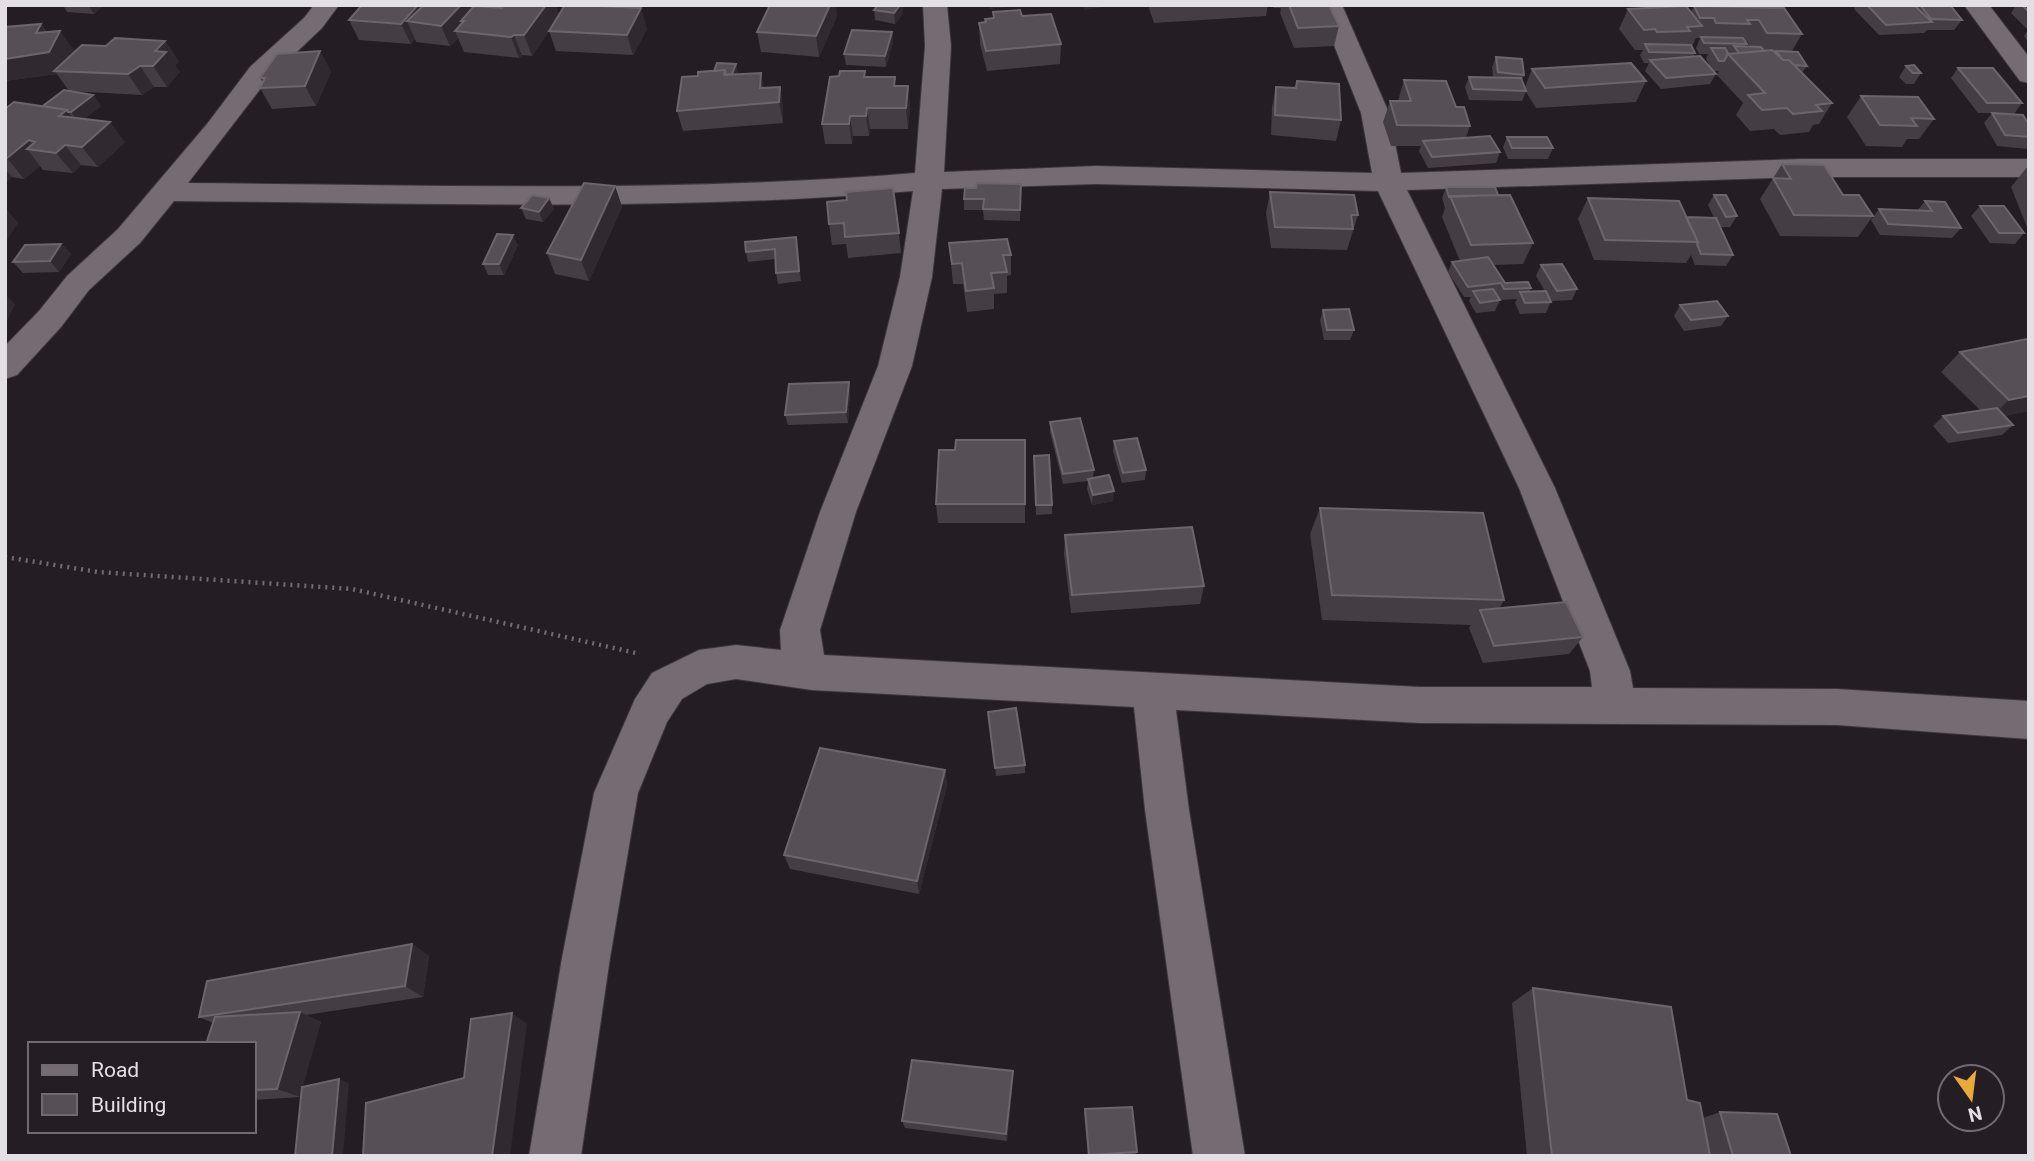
<svg xmlns="http://www.w3.org/2000/svg" width="2034" height="1161" font-family="Roboto,sans-serif">
  <rect width="100%" height="100%" fill="#241d24"/>
  <g fill="none" stroke-linecap="round" stroke-linejoin="round">
    <defs>
      <path id="street" d="M314,5H339L322,28L268,79L188,183C431,185 673,193 915,173L925,46L923,5H947L951,46L944,172L1096,166L1372,173L1361,113L1318,5H1342L1389,113L1401,173L1802,159H2029V177H1802L1407,190L1555,488L1630,671L1633,688L1837,689L2029,701V739L1837,725L1420,723L1176,710L1189,810L1245,1156H1193L1145,810L1134,707L812,690L736,679L707,684L682,699L667,722L638,793L610,958L581,1156H529L562,958L594,793L635,699L652,673L699,650L736,645L781,650L780,630L820,512L878,366L900,277L913,191C667,212 420,203 174,201L140,243L89,290L61,327L17,375L5,379V346L39,311L67,276L118,229L207,124L250,67L304,18ZM1096,184L1378,191L1519,488L1590,671L1592,687H1420L824,655L820,630L856,512L912,366L932,277L942,189Z
        M1964,5H1989L2029,57V83L2020,81Z"/>
    </defs>
    <!-- street casing -->
    <use href="#street" stroke="#3c373c" stroke-width="2"/>
    <!-- path -->
    <path stroke="#726c72" stroke-width="4.5" stroke-dasharray="2 5" stroke-linecap="butt" d="M5,557L98,572L352,589L636,653"/>
    <!-- street -->
    <use href="#street" fill="#746b73" fill-rule="evenodd"/>
  </g>
  <!-- wall -->
  <path fill="#453d44" fill-rule="evenodd" d="M63,5H104L94,14L67,12Z
    M478,5L502,8L504,5H556L559,15L647,29L633,55L556,51L549,31L532,56L522,55L519,58L464,52L458,38L450,46L416,42L415,39L411,44L359,40L349,20Z
    M878,5H903V13L895,24L875,20L874,10Z
    M1149,5H1268L1266,16L1154,23L1149,8Z
    M1273,5H1329L1339,26L1334,46L1294,48L1280,13L1281,8H1274Z
    M1852,5H1950L1962,20L1954,30H1927L1924,33L1879,35L1854,9L1855,8Z
    M2016,5H2029V44L2024,36L2028,30L2011,13Z
    M1694,6L1784,8L1802,34L1792,51L1807,66L1802,73L1832,103L1819,124L1813,125L1809,132L1780,135L1774,129L1750,131L1736,115L1743,103L1717,75L1719,71H1714L1716,74L1710,84L1661,89L1645,71L1649,63H1644L1640,55L1643,50H1635L1619,29L1628,9L1691,12ZM1696,38H1700L1696,48L1699,54H1708L1706,59L1711,68L1694,56L1695,53L1692,47ZM1744,41H1747L1751,47L1745,46L1747,44Z
    M993,12L1022,16L1061,44L1060,64L987,71L980,44L979,23H985V19L993,18Z
    M837,16L819,57L761,52L757,32Z
    M41,24L47,32L75,51L106,46L165,41L179,62L175,65L180,72L167,87H154L142,95L69,91L57,74L5,81V27Z
    M892,32L893,42L886,67L846,65L844,54Z
    M320,51L331,72L316,106L272,109L260,88L263,83L260,78Z
    M1496,57L1524,75L1522,80L1525,87L1532,69L1646,81L1636,102L1536,108L1526,92L1522,101L1469,100L1465,87L1469,77H1493L1492,67Z
    M736,64L738,74L764,88L780,87L783,107V123L683,131L677,111L698,76Z
    M1906,66L1921,73L1914,84H1906L1899,77Z
    M1958,68L2022,103L2014,114L2002,113L2029,125L2028,149L1997,146L1984,123L1992,113H1978L1951,78Z
    M866,77L896,86H908L910,107L908,129H870L869,136H853L852,144H825L822,124Z
    M1404,80L1456,107L1470,126L1466,137L1500,152L1496,163L1428,168L1419,151L1421,146H1391L1383,122L1390,101H1398Z
    M1297,81L1341,120L1336,141L1271,135L1272,107L1276,87L1295,88Z
    M93,95L101,106L84,119L125,142L98,167L81,165L73,173L43,170L40,166L24,179L12,177L5,183V109L43,106Z
    M1861,96L1934,119L1919,139H1907L1902,147L1866,146L1847,117Z
    M1507,137L1553,148L1548,159H1508L1503,147Z
    M1782,164L1843,195L1873,216L1858,237L1780,236L1760,199Z
    M2028,166H2029V232L2011,187Z
    M1021,184L1020,221L984,220L983,210H964V199L976,188Z
    M615,186L622,207L589,281L555,274L547,253Z
    M1446,187L1498,195L1533,243L1523,264L1493,265L1505,283L1531,288L1529,292L1545,291L1536,276L1541,265L1577,289L1572,300L1551,301L1546,313L1520,314L1515,303L1517,299L1500,300L1495,311L1476,313L1469,301L1471,297H1464L1448,272L1452,262L1460,261L1442,217L1445,208L1442,198Z
    M1270,192L1358,215L1347,250L1271,248L1266,213Z
    M1714,195L1737,216L1730,227H1720L1733,255L1726,266L1695,265L1691,255L1686,263L1594,260L1578,219L1588,198L1686,217L1714,218L1708,205Z
    M1925,201L1961,228L1952,238L1880,235L1871,220L1879,209L1917,211Z
    M827,202L899,233L901,253L848,258L846,244L832,245L829,224Z
    M1980,206L2024,233L2015,244L1990,243L1971,216Z
    M521,208L554,209L543,222L526,219Z
    M745,242L798,247L801,281L778,284L776,273L775,259L748,262L746,252Z
    M949,243L1011,255V275L1007,276V293L994,294V309L967,312L963,284H953Z
    M61,244L71,254L59,272L23,273L13,262Z
    M518,245L504,275H488L483,264Z
    M1680,305L1728,316L1721,326L1684,331L1674,316Z
    M1323,310L1354,330L1350,340H1324L1320,320Z
    M2029,340V411L2004,416L2013,425L2002,435L1948,443L1933,426L1943,416L1980,410L1941,372L1960,352Z
    M849,382L850,392L848,423L788,425L785,415Z
    M1050,422L1094,470L1093,478L1113,501L1092,505L1087,489L1088,481L1063,484L1050,432Z
    M1025,440V523H938L936,504L955,450Z
    M1114,441L1146,470L1145,480L1122,483L1113,451Z
    M1034,456L1052,505V514L1036,515Z
    M1320,508L1504,600L1499,609L1583,637L1569,654L1483,663L1469,628L1471,625L1322,620L1310,534Z
    M1065,535L1204,586L1200,604L1071,613L1064,554Z
    M988,712L1025,765V773L996,776Z
    M945,770L947,785L919,894L790,869L784,855Z
    M412,944L429,956L423,997L306,1015L321,1022L302,1087L339,1079L349,1084L302,1088L300,1097L254,1100V1044L213,1023L199,1017Z
    M1533,988L1687,1100L1703,1118L1720,1112L1791,1156H1527L1512,1003Z
    M1013,1080L1007,1141L905,1128L902,1121Z
    M1085,1109L1137,1152L1135,1155L1088,1156L1084,1113Z"/>
  <!-- shaded-wall -->
  <path fill="#312930" d="M88,5H104L94,14Z
    M418,5H444L407,21L415,39L411,44L401,24Z
    M461,5H478L481,13L464,21H461L465,30L455,31L458,38L450,46L441,26Z
    M546,5H556L560,16L532,56L524,35Z
    M830,5H836L837,16L819,57L816,36Z
    M900,5H903V13L895,24L894,13Z
    M990,5H1021L990,9Z
    M1085,5H1115L1084,10Z
    M641,8L647,29L633,55L627,35Z
    M41,24L54,42L60,31L75,51L54,71L57,74L5,81V59L36,33Z
    M892,32L893,42L886,67L885,56Z
    M514,35L522,55L519,58L511,37Z
    M165,41L179,62L175,65L180,72L167,87L153,66L155,51Z
    M320,51L331,72L316,106L305,86Z
    M736,64L738,74L731,77Z
    M140,66L154,87L142,95L128,74Z
    M761,73L765,93L760,88Z
    M908,86L910,107L908,129L906,108Z
    M780,87L783,107V123L779,102Z
    M93,95L101,106L79,123L71,112Z
    M867,108L870,129L869,136L866,116Z
    M67,110L82,130L59,116Z
    M850,116L853,136L852,144L849,124Z
    M110,122L125,142L98,167L82,147Z
    M29,140L37,150L27,149L40,166L24,179L7,158Z
    M65,145L81,165L73,173L56,153Z
    M5,169L12,177L5,183Z
    M615,186L622,207L589,281L581,260Z
    M549,198L554,209L543,222L539,212Z
    M5,207L18,223L5,243Z
    M513,235L518,245L504,275L499,264Z
    M796,237L798,247L801,281L799,271Z
    M61,244L71,254L59,272L50,261Z
    M5,294L15,304L6,323L5,322Z
    M849,382L850,392L848,423L846,412Z
    M2029,396V411L1989,419L2009,400Z
    M1114,491L1113,501L1092,505L1093,495Z
    M945,770L947,785L919,894L917,881Z
    M412,944L429,956L423,997L405,986Z
    M300,1012L321,1022L300,1097L277,1089Z
    M512,1013L527,1024L510,1156H492Z
    M1013,1071V1080L1007,1141L1006,1134Z
    M339,1079L349,1084L343,1156H332Z"/>
  <!-- building -->
  <path fill="#564f55" stroke="#6c656c" stroke-width="2" d="M362,5H418L401,24L349,20Z
    M424,5H461L441,26L407,21Z
    M504,5H546L524,35H514L511,37L455,31L464,21H461L474,6L502,8Z
    M565,5H575L641,8L627,35L549,31Z
    M770,5H830L816,36L757,32Z
    M878,5H900L894,13L874,10Z
    M1289,5H1329L1339,26L1298,28Z
    M1867,5H1914L1932,22L1886,25Z
    M1920,5H1950L1962,20L1931,19Z
    M2022,5H2029V12Z
    M1686,6L1702,26L1687,27L1690,31L1657,32L1655,29L1644,30L1628,9Z
    M1694,6L1784,8L1802,34L1767,33L1759,20H1747L1750,24L1716,23L1714,18H1700Z
    M1020,10L1022,16L1051,14L1061,44L986,51L979,23L986,22L985,19L994,18L993,12Z
    M41,24L36,33L60,31L49,52L5,59V27Z
    M852,30L892,32L885,56L844,54Z
    M1701,37L1743,38L1747,44L1704,43Z
    M115,38L165,41L155,51L166,52L153,66H140L128,74L54,71L82,45L106,46Z
    M1645,44L1691,45L1695,53L1649,52Z
    M1734,46L1761,47L1764,51L1739,53Z
    M1711,48H1725L1729,55L1728,54L1724,61H1719Z
    M1772,50L1783,60H1789L1832,103L1816,105L1822,111L1793,114L1787,108L1762,110L1748,95L1765,93L1728,54Z
    M320,51L305,86L260,88L265,78H260L277,54Z
    M1776,51L1798,52L1807,66L1794,65L1789,60H1783Z
    M1700,56L1716,74L1666,78L1650,60Z
    M1496,57L1522,59L1524,75L1498,72Z
    M717,63L736,64L732,74L726,75L725,70L714,71Z
    M1631,63L1646,81L1545,88L1532,69Z
    M1914,65L1921,73H1913L1906,66Z
    M1958,68H1993L2022,103H1987Z
    M725,70L724,75L761,73L760,88L780,87L779,102L677,111L682,77L698,76V72Z
    M840,71H865L864,77H895L894,86H908L906,108H867L866,116H850L849,124H822L830,77L839,76Z
    M1469,77L1521,78L1526,91L1473,89Z
    M1404,80L1446,81L1456,107H1464L1470,126L1397,125L1390,101H1411Z
    M1297,81L1339,84L1341,120L1275,115L1276,87L1296,88Z
    M64,90L93,95L71,112H68L67,110L43,106Z
    M1861,96L1918,97L1934,119L1911,118L1917,126L1880,125Z
    M14,102L67,110L59,116L110,122L82,147L65,145L56,153L27,149L35,142L29,140L7,158H5V109Z
    M1992,113L2023,115L2029,125V137L2005,135Z
    M1490,136L1500,152L1432,157L1423,141Z
    M1507,137H1547L1553,148H1512Z
    M1782,164L1824,165L1843,195H1859L1873,216L1794,215L1773,178L1791,179Z
    M584,183L615,186L581,260L547,253Z
    M977,183L1021,184L1020,210L983,209L984,199H964L965,188H976Z
    M1446,187H1495L1498,195L1449,197Z
    M893,188L899,233L845,237L844,223L829,224L827,202L847,200L846,192Z
    M1270,192L1354,195L1358,215H1351L1353,229L1275,227Z
    M532,195L549,198L539,212L521,208Z
    M1510,195L1533,243L1471,245L1450,196Z
    M1714,195H1726L1737,216L1726,217Z
    M1588,198L1679,201L1698,242L1605,240Z
    M1925,201L1945,202L1961,228L1888,224L1879,209L1932,211Z
    M1980,206H2004L2024,233H1999Z
    M1686,217L1716,218L1733,255L1701,254L1697,244L1698,242Z
    M497,234L513,235L499,264H483Z
    M796,237L799,271L776,273L775,249L746,252L745,242Z
    M1007,239L1011,255H1003L1007,272L991,273L994,288L966,291L962,263L952,264L949,243Z
    M61,244L50,261L13,262L25,245Z
    M1488,257L1505,283L1528,282L1531,288L1504,289L1501,283L1468,287L1452,262Z
    M1562,264L1577,289L1557,291L1541,265Z
    M1493,289L1500,300L1480,303L1473,291Z
    M1546,291L1551,302L1525,303L1520,292Z
    M1717,301L1728,316L1691,320L1680,305Z
    M1349,309L1354,330H1327L1323,310Z
    M2027,339L2029,340V396L2009,400L1960,352Z
    M849,382L846,412L785,415L789,384Z
    M1997,408L2013,425L1958,433L1943,416Z
    M1080,418L1094,470L1063,474L1050,422Z
    M1137,438L1146,470L1123,473L1114,441Z
    M956,440H1025V504H936L939,450H955Z
    M1049,455L1052,505H1036L1034,456Z
    M1109,475L1114,491L1093,495L1088,479Z
    M1320,508L1483,513L1504,600L1332,595Z
    M1192,527L1204,586L1072,595L1065,535Z
    M1566,602L1583,637L1494,646L1480,610Z
    M1016,708L1025,765L995,768L988,712Z
    M820,748L945,770L917,881L784,855Z
    M412,944L405,986L199,1017L207,981Z
    M1533,988L1671,1007L1687,1100L1700,1103L1710,1156H1552Z
    M300,1012L277,1089L254,1090V1044H206L215,1017Z
    M512,1013L492,1156H363L366,1103L464,1078L471,1019Z
    M912,1060L1013,1071L1006,1134L902,1121Z
    M339,1079L332,1156H295L302,1087Z
    M1132,1107L1137,1152L1089,1155L1085,1109Z
    M1720,1112L1777,1114L1791,1156H1733Z"/>
  <!-- border -->
  <rect width="2034" height="1161" fill="none" stroke="#e4dfe4" stroke-width="14"/>
  <!-- legend -->
  <rect x="28" y="1042" width="228" height="91" fill="#241d24" stroke="#716b71" stroke-width="2"/>
  <rect x="42" y="1065" width="35" height="10" fill="#746b73" stroke="#716b71" stroke-width="2"/>
  <text x="91" y="1077" font-size="21" fill="#e4dfe4">Road</text>
  <rect x="42" y="1094" width="35" height="21" fill="#564f55" stroke="#716b71" stroke-width="2"/>
  <text x="91" y="1112" font-size="21" fill="#e4dfe4">Building</text>
  <!-- north arrow -->
  <g transform="translate(1971 1098) rotate(166)"><circle r="33" fill="#241d24" stroke="#716b71" stroke-width="2"/>
  <path d="M0-5L12 26L0 18L-12 26Z" fill="#e9ab38"/>
  <text y="-10" font-size="19" font-weight="bold" text-anchor="middle" fill="#e4dfe4">N</text>
  </g>
</svg>
